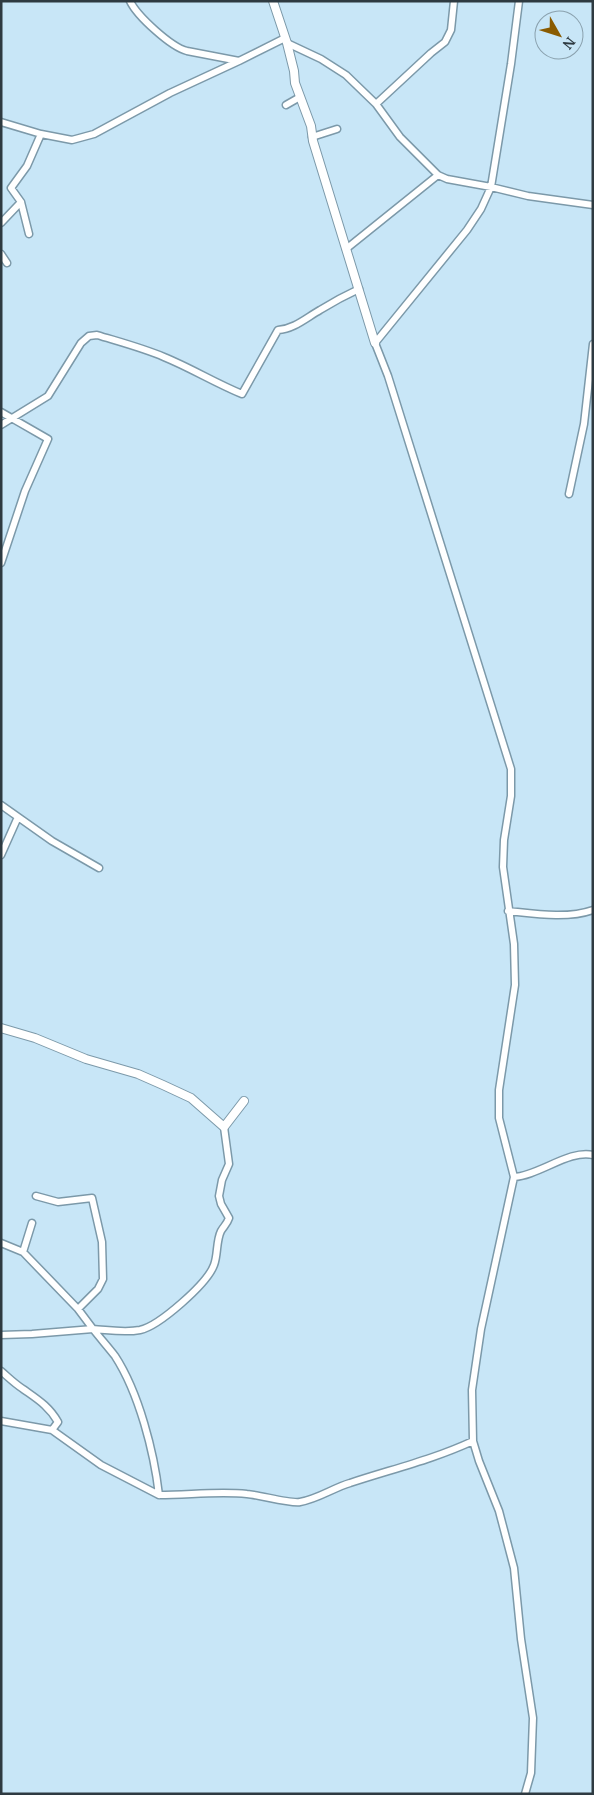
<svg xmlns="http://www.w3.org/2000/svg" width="594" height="1795" font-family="'PT Serif',serif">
  <rect width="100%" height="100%" fill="#c8e6f7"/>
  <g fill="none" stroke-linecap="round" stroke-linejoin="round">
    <defs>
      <path id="minor" d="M130,1C137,16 171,47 187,51L239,61L285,38
        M519,1L511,64L491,187L481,209L467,230L375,343L388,376L511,769V796L504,840L503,867L514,944L515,985L499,1090V1118L514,1177L481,1329L472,1390L473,1441L479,1461L499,1511L514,1568L521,1639L533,1718L531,1773L525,1794
        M287,43L321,59L346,75L376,104L400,137L438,175L447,179L491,187L528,196L593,205
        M376,104L431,53L445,42L451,30L454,1
        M286,105L300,97
        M1,122L41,134L72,140L94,134L170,93L239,61
        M312,137L337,129
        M1,223L21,202
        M29,234L21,202L11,188L27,166L41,134
        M346,249L438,175
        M1,254L7,263
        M1,412L48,439L25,491L1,563
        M1,425L48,396L81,343L89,336L97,335C120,342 143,348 164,357C191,368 215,383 242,394L278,330C294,329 306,318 320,310C333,302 346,295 359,289
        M569,494L584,424L593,344
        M1,805L52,841L99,868
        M1,855L18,817
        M508,911C536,914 567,919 593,910
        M514,1177C538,1176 570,1149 593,1155
        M36,1196L58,1202L92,1198L102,1242L103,1279L98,1289L78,1309
        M1,1243L23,1252L78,1309L93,1329C109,1330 124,1333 140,1330C159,1326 207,1284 214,1265C218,1255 216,1241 221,1231C224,1226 227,1224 229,1218L221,1204L219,1196L222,1180L229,1164L224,1127
        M23,1252L32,1223
        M1,1335L32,1334L93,1329C100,1338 108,1347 115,1356C139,1393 154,1452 159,1495C189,1495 218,1491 247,1494C260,1495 291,1504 300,1502C318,1499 333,1488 350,1483C392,1469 432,1460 473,1441
        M1,1371C8,1377 15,1384 23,1389C37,1399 49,1406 58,1422L52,1430
        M1,1421L52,1430L101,1465L159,1495"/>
      <path id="tertiary" d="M273,1L287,43L294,71L295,83L311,126L313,141L375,343
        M1,1028L35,1038L86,1059L138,1074L163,1085L191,1098L224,1127L244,1101"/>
    </defs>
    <!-- minor casing -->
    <use href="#minor" stroke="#7c99a9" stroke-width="9"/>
    <!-- tertiary casing -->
    <use href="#tertiary" stroke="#7c99a9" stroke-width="10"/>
    <!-- minor -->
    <use href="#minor" stroke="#fff" stroke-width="6"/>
    <!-- tertiary -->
    <use href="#tertiary" stroke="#fff" stroke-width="8"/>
  </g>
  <!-- border -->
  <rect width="594" height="1795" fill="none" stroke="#2e3a41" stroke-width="5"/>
  <!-- north arrow -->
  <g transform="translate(559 35) rotate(129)"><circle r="24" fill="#c8e6f7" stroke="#8aa1ae"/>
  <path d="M0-4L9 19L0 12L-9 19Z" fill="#8a5b00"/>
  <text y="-8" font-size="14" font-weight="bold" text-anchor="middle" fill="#2e3a41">N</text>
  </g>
</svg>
